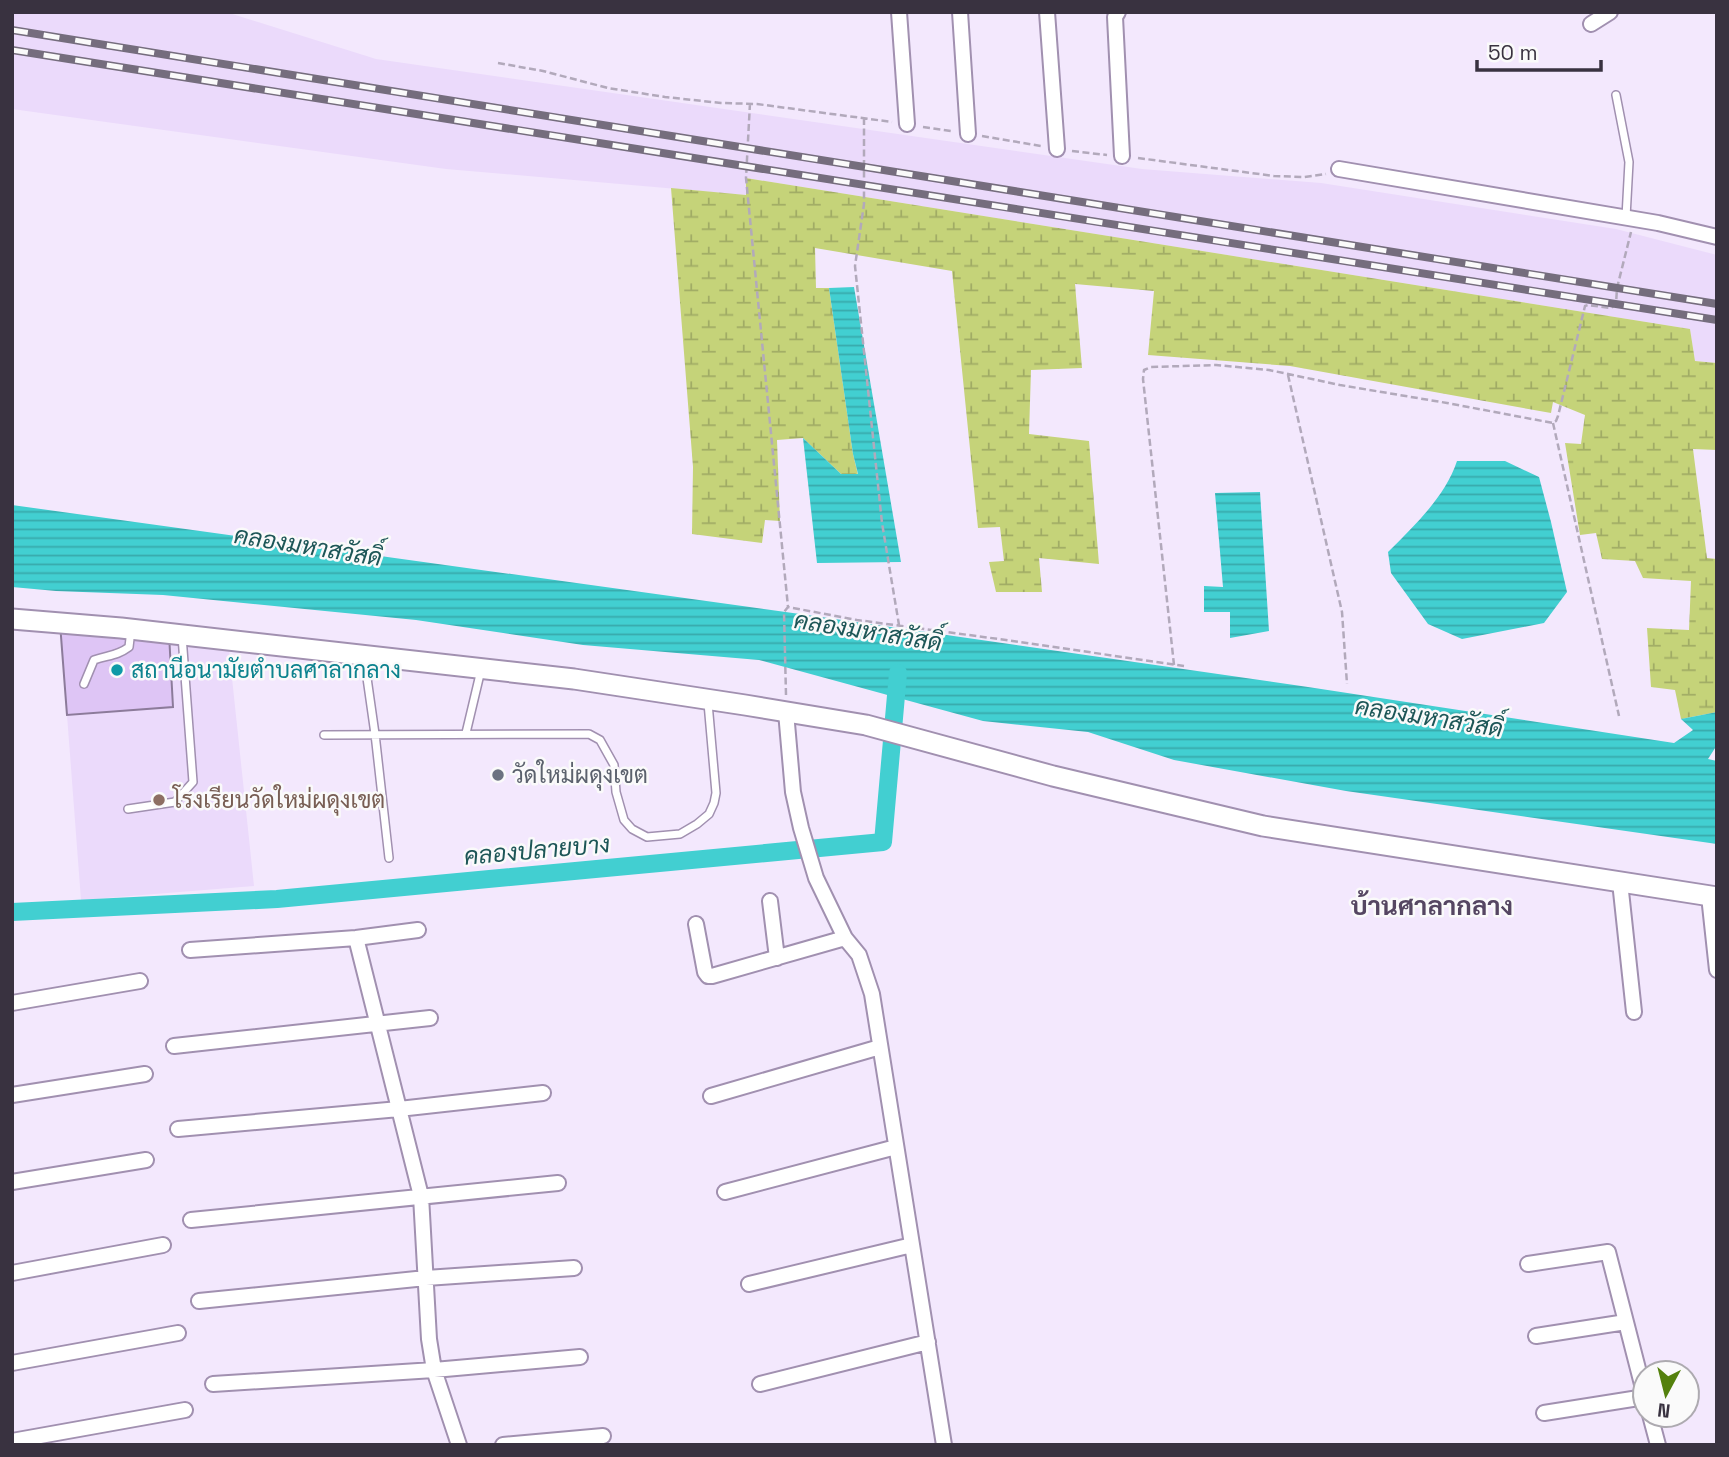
<svg xmlns="http://www.w3.org/2000/svg" width="1729" height="1457" font-family="'Space Grotesk',Sarabun,sans-serif">
  <defs>
    <pattern id="wetland-marsh" width="20" height="14" patternUnits="userSpaceOnUse" patternTransform="scale(1.75)"><rect width="20" height="14" fill="#c5d379"/><path d="M1 5h8M5 5V1M11 12h8M15 12V8" fill="none" stroke="#a1ac65"/></pattern>
    <pattern id="water-rules" width="6" height="5" patternUnits="userSpaceOnUse" patternTransform="scale(1.75)"><rect width="6" height="5" fill="#42cfd1"/><path d="M0 2.5h6" fill="none" stroke="#38a9ab"/></pattern>
  </defs>
  <rect width="100%" height="100%" fill="#f3e8fd"/>
  <!-- built -->
  <path fill="#ebdafb" d="M12,12H226L376,59L1142,169L1321,183L1616,229L1717,255V363L1695,361L1690,329L746,178V195L446,169L12,109Z
    M169,634L228,640L254,886L81,900L67,715L173,706Z"/>
  <!-- wetland -->
  <path fill="url(#wetland-marsh)" d="M746,178L1690,329L1695,361L1717,363V450L1693,449L1707,558L1717,559V712L1681,719L1675,690L1651,687L1647,628L1689,630L1691,581L1643,578L1635,561L1602,559L1596,533L1580,535L1565,443L1581,444L1585,415L1553,402L1551,413L1290,366L1148,355L1154,291L1075,284L1082,368L1031,370L1029,434L1089,441L1099,564L1039,558L1042,592H996L989,562L1004,561L1000,527L978,528L952,271L815,248L816,288H829L853,454L858,475L841,474L803,438L777,440L780,521L765,520L762,543L692,534L693,467L671,188L746,195Z"/>
  <!-- water -->
  <path fill="url(#water-rules)" d="M854,287L901,562L817,563L803,438L841,474H858L853,454L829,288Z
    M1457,461H1505L1539,477L1551,522L1567,592L1544,623L1462,639L1428,624L1391,573L1388,552C1415,525 1445,497 1457,461Z
    M1260,492L1269,631L1230,638V612H1204V586L1223,587L1215,493Z
    M12,505L800,614L1308,687L1674,743L1693,730L1681,719L1717,712V745L1708,759L1717,761V844L1346,791L1174,760L1088,732L983,721L759,660L583,645L416,620L163,595L56,591L12,587Z"/>
  <g fill="none" stroke-linecap="round" stroke-linejoin="round">
    <!-- canal -->
    <path stroke="#42cfd1" stroke-width="18" d="M12,912L277,899L883,842L898,673"/>
  </g>
  <!-- building -->
  <path fill="#dec5f5" stroke="#8c7b9a" stroke-width="2" d="M60,623L169,634L173,707L67,715Z"/>
  <g fill="none" stroke-linecap="round" stroke-linejoin="round">
    <defs>
      <path id="lane" d="M1616,95L1629,162L1626,217
        M364,657L375,734L389,858
        M84,684L94,660C108,655 117,656 129,647L131,630
        M466,733L481,670
        M324,735L589,734L600,740L614,765L616,792L624,820L632,829L647,837L680,834L697,824L709,814L714,803L716,793L708,703
        M128,809L175,802L193,782L182,636"/>
      <path id="street" d="M899,12L907,124
        M960,12L968,134
        M1047,12L1057,149
        M1118,12L1115,17L1122,156
        M1591,24L1610,12
        M1339,169L1658,223L1717,237
        M786,712L793,792L801,828L816,878L845,938L859,955L872,994L944,1445
        M1620,882L1634,1012
        M1709,896L1717,970
        M770,901L777,958
        M696,924L705,972L708,976H712L845,938
        M356,938L421,1196L429,1339L434,1370L459,1445
        M190,950L356,938L418,930
        M12,1003L140,981
        M174,1046L430,1018
        M12,1095L145,1074
        M711,1096L880,1047
        M178,1129L399,1109L543,1093
        M12,1182L146,1160
        M725,1192L896,1147
        M191,1220L558,1183
        M1528,1264L1608,1252L1645,1396
        M12,1273L163,1245
        M749,1284L912,1245
        M199,1301L426,1278L574,1268
        M1536,1336L1626,1322
        M12,1363L178,1333
        M213,1384L434,1370L580,1357
        M760,1384L928,1342
        M1544,1413L1645,1397
        M1650,1415L1658,1445
        M12,1441L185,1410
        M503,1445L603,1436"/>
      <path id="secondary" d="M12,619L121,628L574,679L745,705L866,725L1053,776L1263,826L1717,897"/>
    </defs>
    <!-- lane casing -->
    <use href="#lane" stroke="#a190b0" stroke-width="10"/>
    <!-- street casing -->
    <use href="#street" stroke="#a190b0" stroke-width="18"/>
    <!-- secondary casing -->
    <use href="#secondary" stroke="#a190b0" stroke-width="23"/>
    <!-- path -->
    <path stroke="#b2a9bb" stroke-width="2.5" stroke-dasharray="7 3.5" stroke-linecap="butt" d="M498,63L543,71L608,88L665,97L721,103L757,104L892,122
      M750,103L746,178L788,607
      M864,118V204L855,266L882,523L899,625
      M923,127L951,131
      M982,136L1041,146
      M1072,151L1107,155
      M1138,158L1274,176L1304,177L1326,174
      M1288,375L1342,612L1347,684
      M1553,423L1619,716
      M1174,665L1143,379L1144,370L1151,367L1216,365L1269,370L1340,385L1447,403L1553,423L1556,421L1558,416L1585,306L1588,305L1611,308L1616,304L1617,288L1631,232
      M786,695L784,612L788,607L857,620L1006,640L1184,666"/>
    <!-- lane -->
    <use href="#lane" stroke="#fff" stroke-width="7"/>
    <!-- street -->
    <use href="#street" stroke="#fff" stroke-width="14"/>
    <!-- secondary -->
    <use href="#secondary" stroke="#fff" stroke-width="19"/>
    <defs>
      <path id="rail" d="M12,30L1717,304
        M12,50L1717,320"/>
    </defs>
    <!-- rail casing -->
    <use href="#rail" stroke="#756d7d" stroke-width="8"/>
    <!-- rail -->
    <use href="#rail" stroke="#fafafa" stroke-width="5" stroke-dasharray="16" stroke-linecap="butt"/>
  </g>
  <!-- markers -->
  <circle fill="#0f9aa8" stroke="#fafafa" stroke-width="2.5" cx="117" cy="670" r="7"/>
  <circle fill="#6b7280" stroke="#fafafa" stroke-width="2.5" cx="498" cy="775" r="7"/>
  <circle fill="#8d6e63" stroke="#fafafa" stroke-width="2.5" cx="159" cy="800" r="7"/>
  <g text-anchor="middle" dominant-baseline="central" stroke-width="5" stroke-linejoin="round" paint-order="stroke">
    <!-- culture labels -->
    <g font-size="23" fill="#0d838f" stroke="#fafafa" text-anchor="start">
      <text x="131" y="670">สถานีอนามัยตำบลศาลากลาง</text>
    </g>
    <!-- worship labels -->
    <g font-size="23" fill="#5b616d" stroke="#fafafa" text-anchor="start">
      <text x="512" y="775">วัดใหม่ผดุงเขต</text>
    </g>
    <!-- education labels -->
    <g font-size="23" fill="#785e54" stroke="#fafafa" text-anchor="start">
      <text x="173" y="800">โรงเรียนวัดใหม่ผดุงเขต</text>
    </g>
    <!-- water labels -->
    <g font-size="24" font-style="italic" fill="#1d5657" stroke="#fafafa">
      <text transform="translate(308 546) rotate(9)">คลองมหาสวัสดิ์</text>
      <text transform="translate(868 631) rotate(9)">คลองมหาสวัสดิ์</text>
      <text transform="translate(1429 717) rotate(9)">คลองมหาสวัสดิ์</text>
      <text transform="translate(537 850) rotate(-5)">คลองปลายบาง</text>
    </g>
    <!-- quarter labels -->
    <g font-size="26" font-weight="bold" fill="#554662" stroke="#fafafa">
      <text x="1432" y="906">บ้านศาลากลาง</text>
    </g>
  </g>
  <!-- border -->
  <rect width="1729" height="1457" fill="none" stroke="#393240" stroke-width="28"/>
  <!-- north arrow -->
  <g transform="translate(1666 1394) rotate(187)"><circle r="33" fill="#fafafa" stroke="#adaab0" stroke-width="2"/>
  <path d="M0-5L12 26L0 18L-12 26Z" fill="#54810d"/>
  <text y="-10" font-size="19" font-weight="bold" text-anchor="middle" fill="#393240">N</text>
  </g>
  <!-- scale -->
  <path d="M1477 60v10h124v-10" fill="none" stroke="#393240" stroke-width="3.5"/>
  <text x="1488" y="60" font-size="21" fill="#393240" stroke="#fafafa" stroke-width="5" paint-order="stroke">50 m</text>
</svg>
